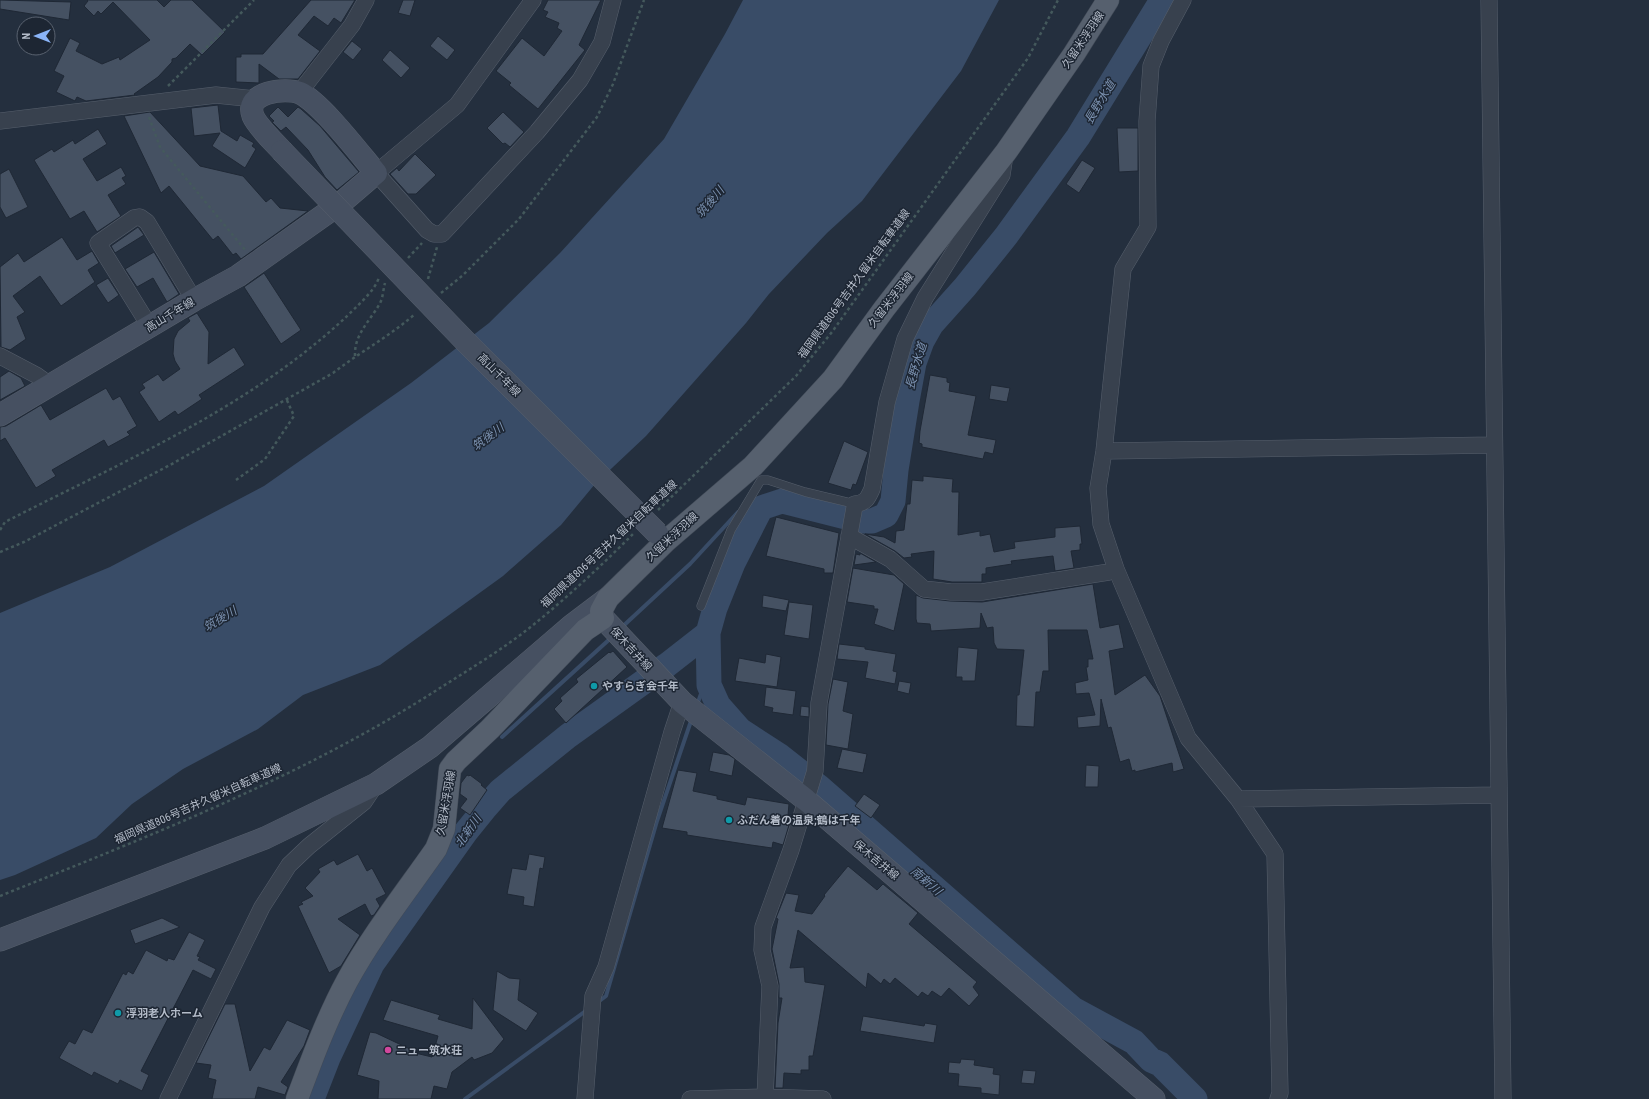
<svg xmlns="http://www.w3.org/2000/svg" width="1649" height="1099" font-family="'Roboto Condensed','Noto Sans JP',sans-serif">
  <rect width="100%" height="100%" fill="#242f3e"/>
  <!-- water -->
  <path fill="#394c67" d="M743,0H999L961,71L862,201L827,233L769,294L746,323L646,436L595,484L561,525L503,576L380,665L303,695L258,729L183,769L132,804L96,838L15,875L0,880V613L110,567L264,486L411,383L489,323L560,253L664,139L725,34Z"/>
  <g fill="none" stroke-linecap="round" stroke-linejoin="round">
    <!-- stream -->
    <path stroke="#394c67" stroke-width="4" d="M745,507L761,508
      M621,628L690,564L738,512
      M697,705L702,691L709,685
      M502,737L612,637
      M598,1002L606,996L657,821L692,718
      M465,1099L587,1010"/>
    <!-- river -->
    <path stroke="#394c67" stroke-width="25" d="M1162,0L1078,137L1006,236L965,287L931,325L922,341L914,363L907,401L896,470L893,501L886,515L872,521H861L782,501L761,508L733,563L715,608L708,633L709,685L718,705L740,730L780,756L818,786L1073,1009L1134,1042L1151,1060L1160,1064L1195,1099
      M312,1099L328,1058L372,964L465,833L486,807L500,791L568,736L667,665L708,633"/>
  </g>
  <!-- building -->
  <path fill="#455162" stroke="#1f2835" d="M0,0L71,2L69,20L0,9Z
    M87,0H157L164,7L171,0H192L225,32L202,55L190,44L176,58L172,59V62L158,77L134,94L135,95L86,101L77,97L75,101L56,92L64,76L54,71L70,38L80,43L76,51L102,64L119,57L120,60L150,40L113,2L101,14L98,11L94,16L84,6L88,1Z
    M311,0H355L341,23L334,18L328,26L314,16L298,35L320,51L298,79H279L259,64V83L236,82V57H241V54H263Z
    M403,0H415L410,16L398,13Z
    M548,0H601L579,45L585,50L538,109L509,85L511,83L496,71L522,38L544,56L562,31L557,28L559,23L545,17L548,12L543,10Z
    M438,36L455,50L447,60L430,46Z
    M352,41L362,49L353,60L343,52Z
    M390,50L410,68L401,78L382,60Z
    M218,105L221,131L237,141L240,135L254,143L252,146L256,149L245,168L212,146L220,133L194,136L191,108Z
    M278,107L288,117L298,107L301,109L320,126L359,172L337,190L325,177L308,150L286,127L281,131L272,122L274,121L269,116Z
    M150,112L200,166L243,176L266,202L271,198L280,208L308,211L241,259L236,253L233,255L218,236L213,240L169,186L161,193L124,116Z
    M503,112L524,132L510,147L505,143L503,144L487,128Z
    M1117,128H1138V171L1119,172Z
    M98,129L107,144L83,159L97,181L121,167L126,176L122,178L126,184L108,195L121,216L97,232L84,211L70,219L34,160L52,149L54,152L73,140L75,144Z
    M415,154L436,175L416,194H408L390,174L397,168L399,171Z
    M1082,160L1095,168L1079,193L1066,184Z
    M9,169L28,207L6,218L0,207V174Z
    M138,227L144,235L115,253L111,246Z
    M62,237L77,260L92,251L99,263L88,270L95,282L61,306L40,276L13,296L25,312L17,317L26,339L10,350L1,347L0,267L18,253L24,262Z
    M154,252L179,294L167,302L153,278L137,287L125,269Z
    M264,273L301,330L281,344L244,287Z
    M108,278L119,295L108,303L96,285Z
    M197,313L209,332L208,364L234,347L245,365L199,395L202,399L178,415L175,411L159,422L139,392L145,388L142,384L158,374L163,381L180,369L175,361L173,354L174,339L178,331L190,321L188,318Z
    M9,371L21,378L25,386L0,400V377Z
    M930,375L947,378V382L950,383L949,391L976,396L968,435L996,440L993,454L985,452L983,459L922,447V444L919,443L920,431Z
    M991,385L1010,388L1007,402L989,399Z
    M106,388L113,400L120,396L137,426L127,432L130,435L108,447L104,440L52,470L56,476L36,488L5,438L0,441V427L6,426L41,405L50,420Z
    M844,441L868,452L856,485L853,484L851,490L828,483Z
    M923,476L953,479L952,492H959L958,535L980,531V536L990,534L994,552L1015,548L1014,542L1055,537V528L1080,526L1082,544H1080V550L1071,551L1074,568L1055,571L1053,556L1011,561L1012,564L986,568V574H982V582H952L933,579L934,551L911,554L912,557L904,558L895,551L865,534L884,537L895,543L896,531L904,530L907,504H910L912,480L923,481Z
    M776,517L839,533L833,573H824V569L766,556Z
    M860,553L876,562L854,565L856,554L860,555Z
    M853,568L894,575L904,584L894,631L874,624L878,609H874V606L847,602Z
    M1093,584L1100,628L1119,624L1124,648L1109,651L1115,695L1145,675L1160,696L1184,769L1173,772L1172,763L1135,772V770L1132,771L1129,759L1120,762L1111,727L1108,728L1101,699L1100,726L1078,728L1077,717L1095,715L1089,693L1076,694L1075,683L1088,680L1086,667H1088V659H1093L1087,630H1048L1049,671H1043L1040,692H1036L1034,727L1016,726L1017,695H1019L1024,650L997,649L994,643L993,627L987,628L981,613L980,628L931,631L930,624L917,623L916,619V595L923,598L950,601L982,602Z
    M763,595L789,600L786,611L762,607Z
    M789,602L813,605L809,639L784,635Z
    M839,644L865,647V649L896,654L893,671L897,672L895,684L865,678L868,662L837,659Z
    M958,647L978,649L975,681H962V677H956Z
    M613,651L627,667L566,723L554,709L562,701L560,698L578,682L576,679L609,652L610,653Z
    M766,654L781,657L777,687L735,681L739,658L765,663Z
    M833,679L848,682L843,711L853,714L848,749L826,745L828,704Z
    M899,681L911,683L909,694L897,691Z
    M766,687L796,691L793,715L772,712L773,708L764,706Z
    M801,706L809,707V717L800,716Z
    M842,749L867,754L863,773L837,768Z
    M713,752L729,755L735,759L732,776L709,771Z
    M1086,765L1099,766L1098,787H1085Z
    M678,770L697,773L693,791L717,796V799L745,805L747,797L789,804L788,815H792L783,845L773,842L772,848L751,845L687,835V832L662,828Z
    M467,775L469,776L470,775L482,784L481,785L487,790L470,815L460,808L467,799L460,794L461,783Z
    M864,794L880,805L871,818L855,806Z
    M358,854L367,871L372,868L386,894L376,899L380,906L374,915L371,916L365,904L338,919L360,935L341,966L329,973L298,906L303,904L301,902L313,896L305,888L320,872L318,869L334,860L337,865Z
    M529,854L545,857L543,869L540,868L534,907L523,905L524,897L507,894L512,868L526,870Z
    M848,866L877,890L883,884L918,913L909,924L977,982L973,987L979,995L969,1006L949,988L941,997L932,991L928,996L922,992L918,997L895,978L890,984L884,979L881,984L868,973L866,988L798,930L790,968L804,967L805,982L825,985L813,1056H809V1070H801V1074L784,1073L783,1088H775L778,1023L782,998H779V984L772,949L778,919L776,918L786,893L799,895L795,911L812,914L825,896L824,895Z
    M162,918L180,927L135,944L130,930Z
    M189,932L205,940L197,956L200,957L198,960L216,969L211,979L193,970L141,1071L149,1075L142,1091L120,1080L118,1084L94,1072L92,1076L59,1058L69,1041L75,1044L83,1029L92,1033L123,973L126,975L128,971L133,974L146,950L167,961L168,958L174,960Z
    M497,971L509,978L520,979L518,1000L538,1013L526,1031L493,1010Z
    M473,998L504,1039L492,1053L474,1060L472,1057L452,1072L447,1089L434,1086L431,1099H378L379,1081L357,1075L370,1032L376,1033L412,1050L411,1052L432,1057L438,1036L383,1020L391,1000L440,1015L438,1019L472,1029Z
    M225,1004H235L250,1071L264,1047L270,1050L287,1020L310,1030L304,1046L281,1082L288,1087L285,1095L258,1087L255,1099H212L216,1080L208,1078L211,1065L196,1063Z
    M863,1016L924,1026L925,1023L937,1025L934,1043L860,1031Z
    M961,1059L975,1060L974,1065L994,1068L993,1074L1000,1075L999,1095L981,1093V1088L958,1086L959,1074L948,1073L949,1062L960,1063Z
    M1023,1070L1036,1071L1034,1084L1021,1083Z"/>
  <g fill="none" stroke-linecap="round" stroke-linejoin="round">
    <defs>
      <path id="lane" d="M701,606L731,530L761,480H768L805,492L855,504"/>
      <path id="street" d="M533,0L457,105L376,173L427,230L434,234H442L537,132L580,80L602,42L613,0
        M1183,0L1161,41L1151,66L1147,121L1148,227L1123,269L1104,451L1098,488L1101,524L1116,569L1188,738L1238,799L1275,854L1280,1093L1278,1099
        M1489,0L1503,1099
        M299,93L352,25L366,0
        M0,121L216,95L255,99
        M150,327L98,243L134,218L140,217L147,222L194,300
        M0,356L36,375L50,385
        M1104,451L1494,445
        M849,536L890,559L924,589L951,592H982L1109,572L1116,569
        M1238,799L1499,795
        M765,1097L770,986L762,950L763,927L791,850L815,771L819,703L855,504C866,503 868,498 872,489L887,402L905,339L925,298L1002,175L1005,155
        M168,1099L262,907L289,865L309,846L364,802L376,784
        M585,1099L593,996L606,967L672,732L682,702
        M690,1099L765,1097L823,1099"/>
      <path id="secondary" d="M0,415L194,300L238,276L341,203L376,173C359,153 321,103 300,93C285,87 244,92 253,116C257,126 274,142 282,151
        M603,618L682,702L806,800L1154,1099
        M0,940L265,838L376,784L430,747L571,626L608,598"/>
      <path id="primary" d="M297,1099C312,1059 327,1018 347,981C372,935 406,892 436,849L444,829L450,769L456,761L490,729L585,630L603,618L601,611L608,598L666,541L753,466L833,379L884,309L1006,152L1074,54L1108,0"/>
    </defs>
    <!-- lane casing -->
    <use href="#lane" stroke="#565f6c" stroke-width="9"/>
    <!-- street casing -->
    <use href="#street" stroke="#565f6c" stroke-width="17"/>
    <!-- secondary casing -->
    <use href="#secondary" stroke="#565f6c" stroke-width="23"/>
    <!-- primary casing -->
    <use href="#primary" stroke="#414a57" stroke-width="23"/>
    <!-- path -->
    <path stroke="#44595c" stroke-width="2.5" stroke-dasharray="3 3" stroke-linecap="butt" d="M168,86L254,0
      M149,117L160,147L246,251
      M408,258L422,243
      M428,279L437,247
      M441,293L462,276L519,219L597,117L613,84L644,0
      M355,356C354,335 369,322 379,305C383,299 383,290 385,283
      M236,480L265,459L294,416L286,398
      M658,510L796,376L832,332L1028,58L1058,0
      M0,530L5,522C122,462 247,409 345,318C355,308 376,290 379,277
      M0,552L24,542L170,465L333,373C360,352 390,336 415,314
      M0,896C152,835 302,777 440,688C473,667 508,646 538,621C571,594 603,564 633,534"/>
    <!-- lane -->
    <use href="#lane" stroke="#38414e" stroke-width="8"/>
    <!-- street -->
    <use href="#street" stroke="#38414e" stroke-width="16"/>
    <!-- secondary -->
    <use href="#secondary" stroke="#465061" stroke-width="22"/>
    <!-- primary -->
    <use href="#primary" stroke="#56606e" stroke-width="22"/>
    <defs>
      <path id="secondary-bridge" d="M282,151L466,342L657,533"/>
    </defs>
    <!-- secondary-bridge casing -->
    <use href="#secondary-bridge" stroke="#565f6c" stroke-width="23" stroke-linecap="butt"/>
    <!-- secondary-bridge -->
    <use href="#secondary-bridge" stroke="#465061" stroke-width="22"/>
  </g>
  <!-- markers -->
  <g fill="#0f9aa8" stroke="#1d2633" stroke-width="1.5">
    <circle cx="594" cy="686" r="4"/>
    <circle cx="729" cy="820" r="4"/>
    <circle cx="118" cy="1013" r="4"/>
  </g>
  <circle fill="#d1479c" stroke="#1d2633" stroke-width="1.5" cx="388" cy="1050" r="4"/>
  <g text-anchor="middle" dominant-baseline="central" stroke-width="3" stroke-linejoin="round" paint-order="stroke">
    <!-- street labels -->
    <g font-size="11" fill="#b4bcc9" stroke="#1d2633">
      <text transform="translate(1083 40) rotate(-56)">久留米浮羽線</text>
      <text transform="translate(854 284) rotate(-54)">福岡県道806号吉井久留米自転車道線</text>
      <text transform="translate(891 300) rotate(-52)">久留米浮羽線</text>
      <text transform="translate(170 315) rotate(-31)">高山千年線</text>
      <text transform="translate(499 375) rotate(45)">高山千年線</text>
      <text transform="translate(672 537) rotate(-43)">久留米浮羽線</text>
      <text transform="translate(609 544) rotate(-43)">福岡県道806号吉井久留米自転車道線</text>
      <text transform="translate(631 649) rotate(47)">保木吉井線</text>
      <text transform="translate(446 803) rotate(-80)">久留米浮羽線</text>
      <text transform="translate(198 804) rotate(-24)">福岡県道806号吉井久留米自転車道線</text>
      <text transform="translate(876 860) rotate(40)">保木吉井線</text>
    </g>
    <!-- poi labels -->
    <g font-size="11" font-weight="bold" fill="#b4bcc9" stroke="#1d2633" text-anchor="start">
      <text x="602" y="686">やすらぎ会千年</text>
      <text x="737" y="820">ふだん着の温泉;鶴は千年</text>
      <text x="126" y="1013">浮羽老人ホーム</text>
      <text x="396" y="1050">ニュー筑水荘</text>
    </g>
    <!-- water labels -->
    <g font-size="12" font-style="italic" fill="#7c92b1" stroke="#1d2633">
      <text transform="translate(1100 102) rotate(-59)">長野水道</text>
      <text transform="translate(710 202) rotate(-50)">筑後川</text>
      <text transform="translate(916 366) rotate(-74)">長野水道</text>
      <text transform="translate(488 437) rotate(-37)">筑後川</text>
      <text transform="translate(220 619) rotate(-31)">筑後川</text>
      <text transform="translate(468 831) rotate(-54)">北新川</text>
      <text transform="translate(926 881) rotate(41)">南新川</text>
    </g>
  </g>
  <!-- north arrow -->
  <g transform="translate(36 36) rotate(270)"><circle r="19" fill="#1d2633" stroke="#59626f"/>
  <path d="M0-3L7 15L0 10L-7 15Z" fill="#8ab4f8"/>
  <text y="-6" font-size="11" font-weight="bold" text-anchor="middle" fill="#b4bcc9">N</text>
  </g>
</svg>
